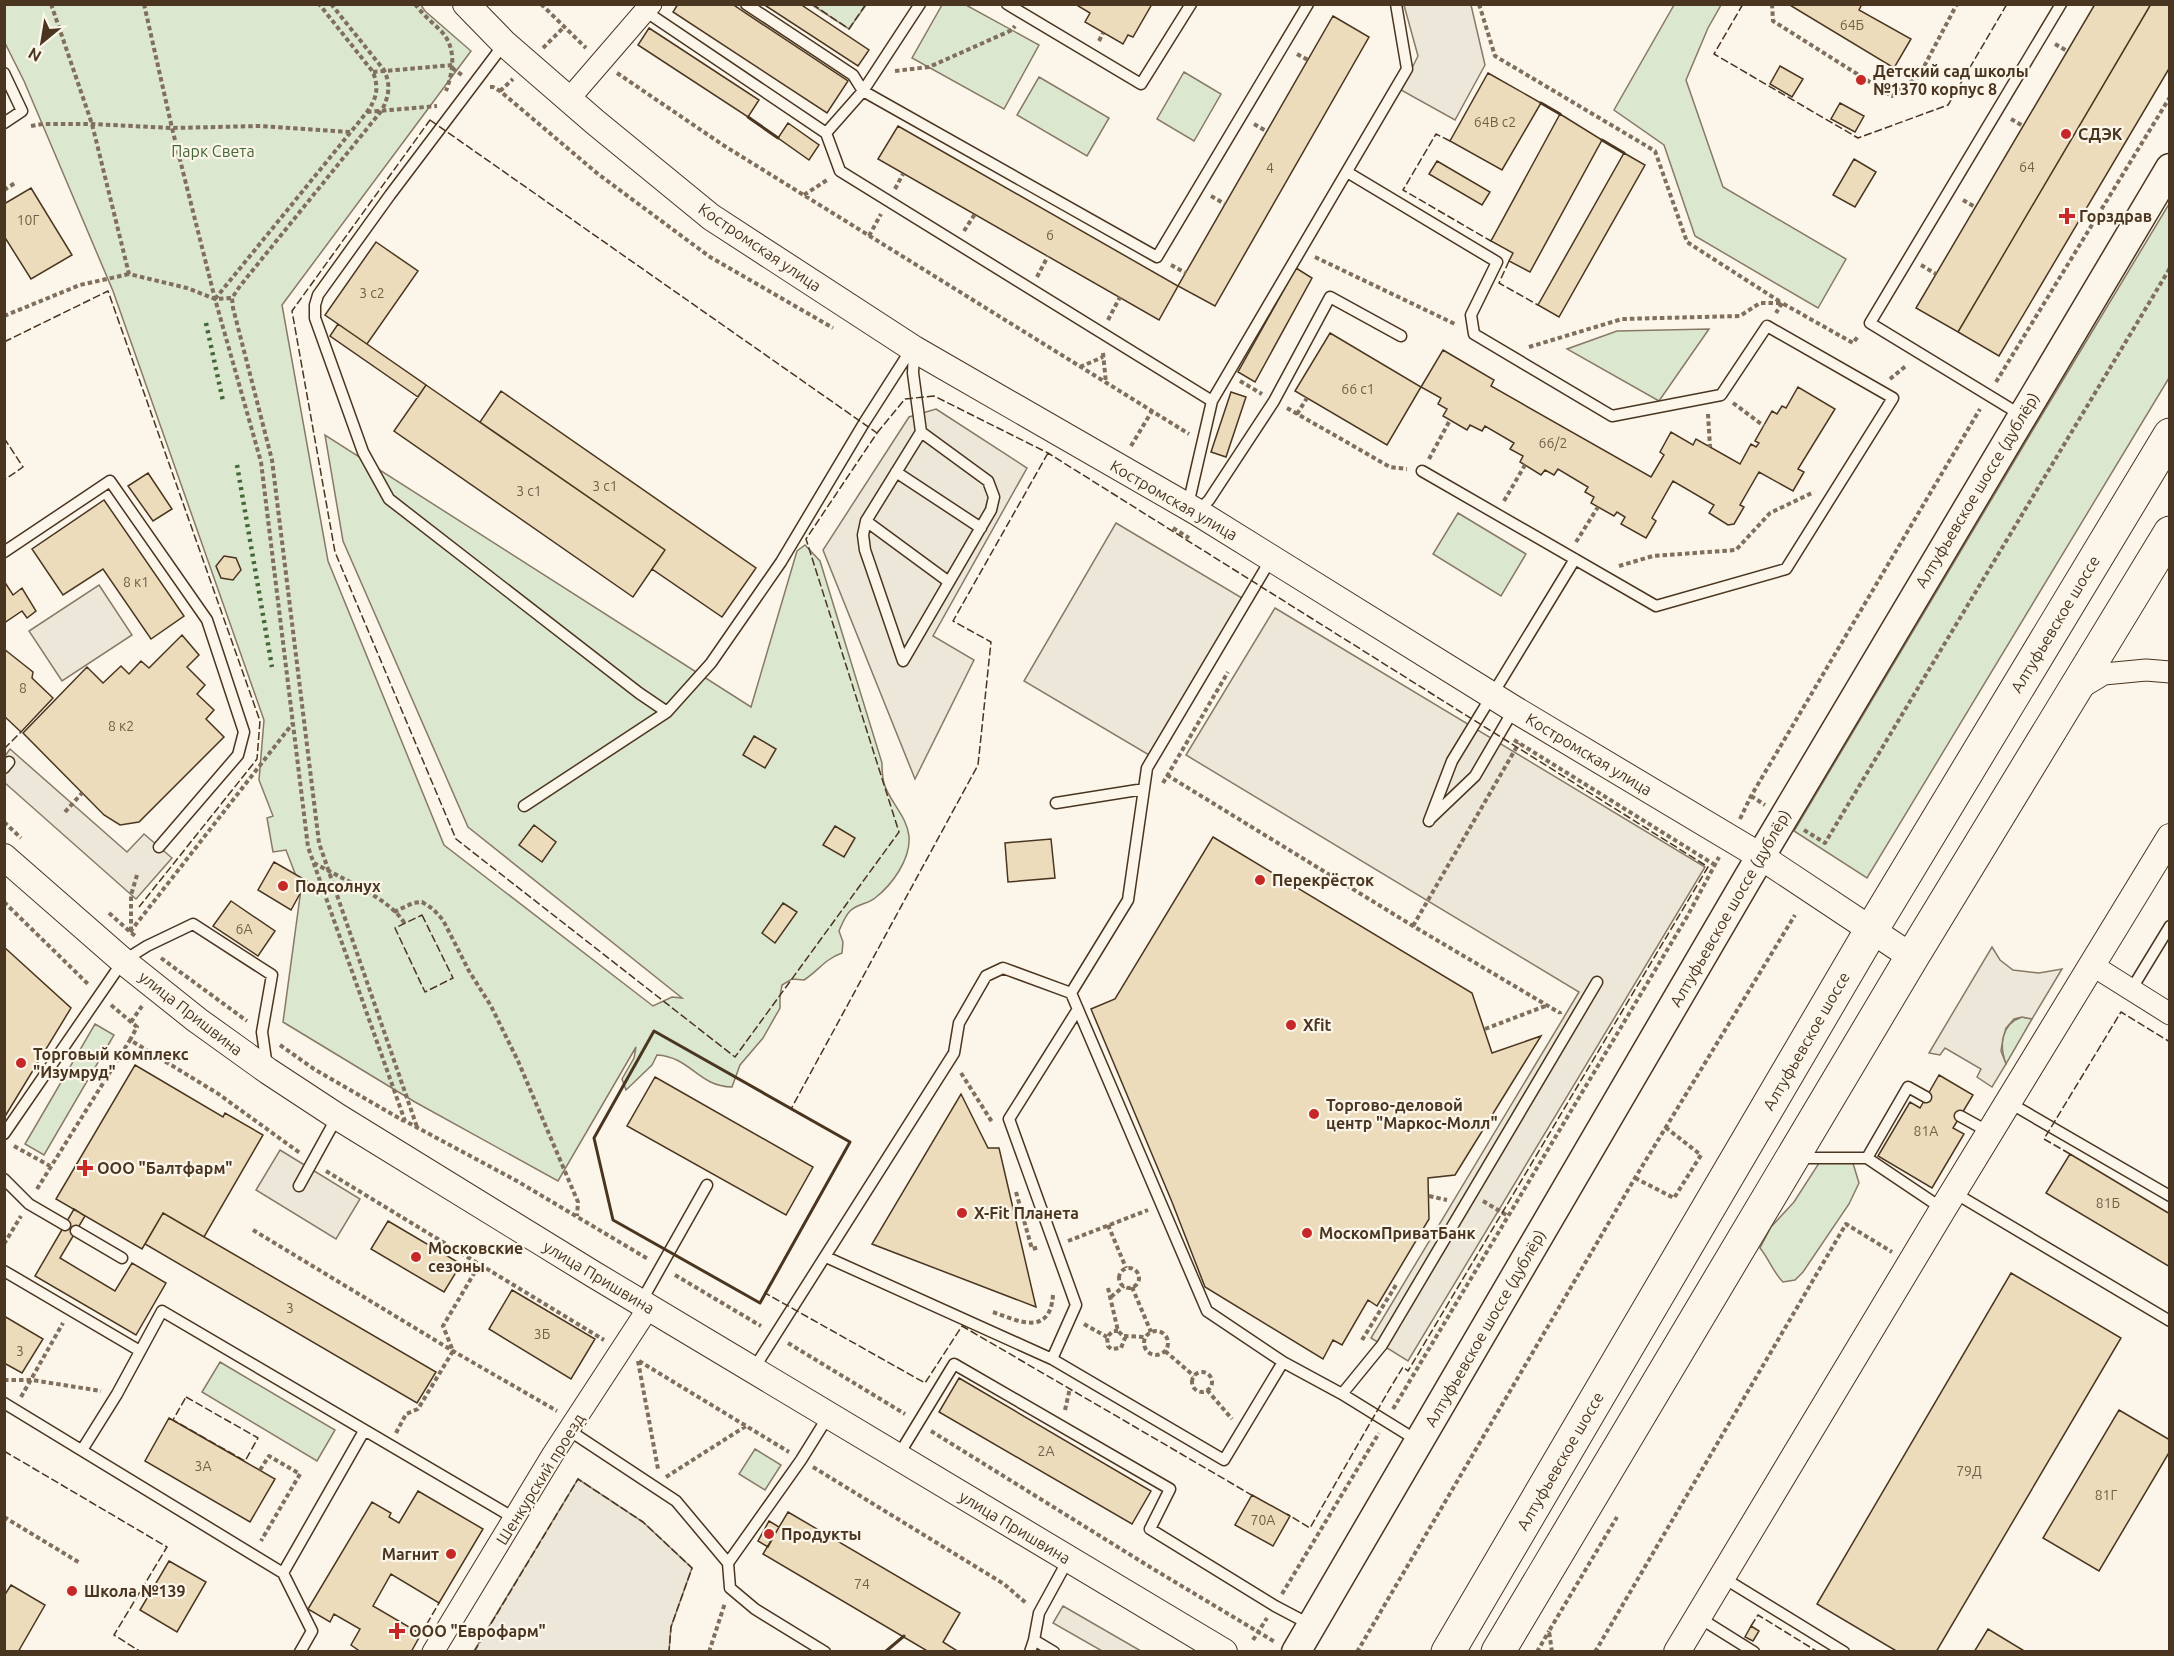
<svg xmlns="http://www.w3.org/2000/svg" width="2174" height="1656" font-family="Ubuntu,sans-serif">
  <rect width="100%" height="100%" fill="#fbf6e9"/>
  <!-- green -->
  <path fill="#dce7d0" stroke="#887966" stroke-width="1.5" d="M4,5H421L425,11L471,51L282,305L328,561L444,845L653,1006L672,997L682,998L468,827L343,541L325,435L751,707L797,551L805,545L820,561L882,763C882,771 882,779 885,786C891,803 907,817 909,836C911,859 892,885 875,898C868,904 857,904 850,911C845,916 842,924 839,931L843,942L842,953C825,959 818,971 804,980L792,979L782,985L780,996V1008L763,1038L740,1065L732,1087C697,1086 691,1057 657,1055L652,1065L626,1090L622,1079L634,1058L636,1047L558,1181L415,1102L283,1022L301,889L286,850L273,852L267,818L273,816L259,780L264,720L113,291L24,81L5,43Z
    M812,5H866L849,29Z
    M942,5H966L1039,45L1004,109L912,58Z
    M1674,5H1721L1708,28L1686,80L1723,187L1846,259L1818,308L1695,236L1664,145L1614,110Z
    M1184,72L1221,94L1194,141L1157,119Z
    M1039,77L1109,118L1087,156L1017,115Z
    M2169,204V378L1867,878L1794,831L2037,423Z
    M1709,329L1659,401L1567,349L1617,331Z
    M1458,513L1526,554L1501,596L1433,554Z
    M2022,1017L2032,1019L2006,1064C1999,1045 2001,1024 2022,1017Z
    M95,1024L114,1035L44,1155L25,1144Z
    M1830,1158L1852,1160L1859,1183L1849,1204L1803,1272L1795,1280L1783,1282C1773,1272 1769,1259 1760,1248L1771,1227L1794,1202L1819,1163Z
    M220,1362L335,1430L317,1461L202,1392Z
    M755,1449L781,1465L765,1490L739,1474Z"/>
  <!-- parking -->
  <path fill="#ede7d9" stroke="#887966" stroke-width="1.5" d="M1404,5H1471L1485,65L1455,120L1401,90L1418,56Z
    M936,409L1027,468L933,636L974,660L915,779L823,550L909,417Z
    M1116,523L1242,598L1149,755L1024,681Z
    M99,585L132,635L62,681L29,631Z
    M1275,608L1705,867L1408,1361L1371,1338L1579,992L1186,755Z
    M10,749L127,852L144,834L172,858L136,899L5,783V756Z
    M1992,947L2000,960L2013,970L2039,973L2062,969L2032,1019L2022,1017L2014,1019L2006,1028L2003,1038L2001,1051L2006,1064L1992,1087L1977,1077L1981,1069L1945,1048L1940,1055L1929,1053Z
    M280,1150L360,1199L336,1239L256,1190Z
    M578,1479L643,1522L692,1568L671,1627L669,1651H474Z
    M1063,1606L1141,1651H1102L1053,1623Z"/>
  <!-- building -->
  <path fill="#ecdcbc" stroke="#4a3520" stroke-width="1.5" d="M678,4H732L848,81L827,113L673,12Z
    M763,4H800L869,50L858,66Z
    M1075,4H1152L1133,37L1128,35L1123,44L1085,22L1090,13Z
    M1788,4H1862L1859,10L1911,39L1894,68Z
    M2095,4H2151L1958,332L1916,308Z
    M2151,4H2170V67L1999,356L1958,332Z
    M1333,16L1369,37L1215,306L1178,286Z
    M649,28L759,100L748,117L638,45Z
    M1780,66L1803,79L1792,97L1770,84Z
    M1488,73L1541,103L1502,170L1450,141Z
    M1840,103L1864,116L1855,132L1831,119Z
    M1560,114L1602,140L1530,272L1509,261L1513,253L1491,241Z
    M788,123L819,145L809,160L778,138Z
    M898,126L1178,286L1159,320L878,159Z
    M1624,153L1645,165L1559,317L1538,305Z
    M1854,159L1876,172L1855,207L1833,195Z
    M1437,161L1490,192L1482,205L1429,174Z
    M31,188L72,255L31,279L4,236V204Z
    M376,242L418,271L367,344L325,315Z
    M1296,268L1312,278L1255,382L1238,372Z
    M338,324L426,385L418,397L330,336Z
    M1330,333L1421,387L1387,445L1295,391Z
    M1443,350L1494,380L1491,386L1651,477L1664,455L1660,452L1671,432L1693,445L1696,439L1740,464L1751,444L1756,447L1759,443L1755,441L1772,411L1777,414L1782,406L1786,408L1798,387L1835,409L1798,469L1804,472L1793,491L1759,472L1740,505L1744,507L1734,524L1728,525L1709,513L1714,505L1673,481L1652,518L1656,521L1646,538L1621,524L1625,517L1617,512L1614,516L1591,503L1594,497L1585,492L1588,487L1558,469L1554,475L1545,470L1541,475L1520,462L1523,456L1510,449L1514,443L1485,426L1482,431L1470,425L1467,430L1443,416L1447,409L1438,404L1441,398L1421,387Z
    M426,385L665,550L633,597L394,431Z
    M501,391L756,568L722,617L652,569L665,550L480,422Z
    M1231,392L1246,397L1226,457L1211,452Z
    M148,473L172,509L153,521L128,486Z
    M104,500L184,616L151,639L103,569L63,595L32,549Z
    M224,556L236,558L241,570L233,580L221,578L216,566Z
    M4,581L13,595L22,588L36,611L27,618L22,611L4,623Z
    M182,635L199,655L187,667L205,685L197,694L214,710L206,719L224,737L139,822L120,825L104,815L23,733L87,667L103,683L121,666L129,674L141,661L149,668Z
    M4,649L33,672L32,678L53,698L21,732L4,716Z
    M754,736L776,749L765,768L743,755Z
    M534,825L556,842L542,862L519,845Z
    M835,826L855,838L844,857L823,845Z
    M1213,837L1472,993L1492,1053L1541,1036L1455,1175L1428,1178L1429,1219L1377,1306L1368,1300L1342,1345L1333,1340L1323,1359L1205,1287L1172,1202L1091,1009L1115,999Z
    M1051,839L1055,878L1008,882L1005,843Z
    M274,862L307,881L291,910L258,890Z
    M231,901L275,931L258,956L213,926Z
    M783,903L797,912L775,943L762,933Z
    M4,947L71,1008L4,1118Z
    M135,1065L223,1117L225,1113L263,1135L204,1237L163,1213L142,1249L56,1199Z
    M1939,1075L1973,1095L1953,1128L1964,1134L1932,1188L1878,1156L1910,1102L1920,1108Z
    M655,1077L813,1167L786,1215L627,1126Z
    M961,1094L988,1148H999L1036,1307L872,1244Z
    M2070,1154L2170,1214V1267L2046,1193Z
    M74,1209L85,1216L60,1258L115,1291L132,1263L166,1283L136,1335L35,1276Z
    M163,1213L436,1372L417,1403L145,1244Z
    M388,1221L461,1264L444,1292L371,1249Z
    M2011,1273L2121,1338L1936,1652H1898L1817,1604Z
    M512,1290L595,1339L571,1379L489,1329Z
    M4,1316L43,1339L22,1373L4,1363Z
    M959,1378L1151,1491L1132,1524L939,1412Z
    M2119,1410L2170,1440V1451L2099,1571L2043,1538Z
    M169,1418L275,1479L250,1522L145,1461Z
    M418,1491L483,1529L439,1603L391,1574L373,1606L421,1634L411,1652H361L351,1645L360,1629L334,1614L330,1622L308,1609L372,1502L391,1513L389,1517L399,1523Z
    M1252,1495L1290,1516L1273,1546L1235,1525Z
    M788,1512L960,1613L943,1642L959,1652H929L763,1554Z
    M769,1521L779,1527L768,1547L758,1541Z
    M169,1561L206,1582L177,1632L140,1610Z
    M11,1585L45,1605L18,1652H4V1596Z
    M1751,1626L1759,1631L1753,1641L1745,1637Z
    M1988,1629L2026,1652H1974Z"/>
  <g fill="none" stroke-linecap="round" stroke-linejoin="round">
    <defs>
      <path id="service" d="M746,4L853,75L863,91L920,4
        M1007,4L1141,84L1191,4
        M645,11L826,133L863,91L1157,257L1308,4
        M504,44L390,195L318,295L315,305V318L363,452L389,499L639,693L667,712
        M4,73L22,111L4,123
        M826,133L840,171L1212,401
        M1347,172L1497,262L1471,315L1474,334L1612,416L1721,395L1767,326L1893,398L1786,569L1656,606L1422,471
        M914,350L913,373L921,432L988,481L994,497L991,510L903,661L865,550L863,535L866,521L921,432
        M2021,415L1870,323L2061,4
        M896,472L981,528
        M1188,505L1212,401L1407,69L1396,4
        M1197,512L1209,500L1274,401L1330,297L1401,336
        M866,521L949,582
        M4,552L110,481L207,620L244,732L238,755L159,847
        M4,768L9,762
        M1056,803L1144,789
        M524,806L667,712L711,663L781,562L864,423L912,348
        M1431,818L1475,776L1514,709
        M1429,821L1452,761L1575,559
        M2131,990L2170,926
        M1071,993L1128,900L1147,768L1271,559
        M2008,1102L2170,1196
        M1960,1116L1989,1132
        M4,1134L123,961L147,946L193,924L272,975L262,1032L267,1067
        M1799,1158H1867L1908,1087L1926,1097
        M1867,1158L1943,1209
        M4,1179L29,1204L65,1225
        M299,1186L337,1117
        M1953,1192L2170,1321
        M76,1231L122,1258
        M826,1257L1052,1359L1224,1460L1283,1362
        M4,1271L140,1351
        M641,1302L707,1185
        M1052,1359L1076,1305L1009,1119L1078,1009
        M753,1370L954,1053L959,1023L986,976L1003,968L1071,993L1207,1311L1283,1362L1342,1394L1418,1441
        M1342,1394L1382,1345L1597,982
        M4,1403L283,1573L312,1631L300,1652
        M570,1431L676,1501L728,1563L730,1588L755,1609L825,1652
        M82,1450L117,1394L162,1311L514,1518
        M898,1456L954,1364L1170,1489L1150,1529L1275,1606L1311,1625
        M728,1563L801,1460L829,1415
        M283,1573L364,1431
        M1722,1577L1844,1652
        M1698,1617L1754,1652
        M1030,1652L1034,1640
        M1054,1652L1034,1640L1039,1613L1068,1560"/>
      <path id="minor" d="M569,99L651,4
        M2079,689L2104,674L2146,670L2170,672
        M2092,965L2170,1014
        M433,1652L553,1454L649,1307"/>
      <path id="tertiary" d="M466,4L504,43L595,122L711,217L914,349L1197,512L1514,709L1760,856L1912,957
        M4,857L123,961L197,1020L268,1071L338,1117L593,1274L1224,1652
        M1677,1652L1943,1209L2170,837"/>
      <path id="secondary" d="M1296,1652L1749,876L2170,168"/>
      <path id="primary" d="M1448,1652L1872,929L2170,435
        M1498,1652L1912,957L2170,533"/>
    </defs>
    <!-- service casing -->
    <use href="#service" stroke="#4a3520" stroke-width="13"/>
    <!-- minor casing -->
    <use href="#minor" stroke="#4a3520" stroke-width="23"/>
    <!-- tertiary casing -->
    <use href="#tertiary" stroke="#4a3520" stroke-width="28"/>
    <!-- secondary casing -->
    <use href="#secondary" stroke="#4a3520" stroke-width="31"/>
    <!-- primary casing -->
    <use href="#primary" stroke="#4a3520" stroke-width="35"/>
    <!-- path -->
    <path stroke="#7f6f5c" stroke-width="4" stroke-dasharray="4.5 3" stroke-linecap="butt" d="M51,4L92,124L129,274L187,288L215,299L232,298
      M144,4L172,128L215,299L261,462L308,847L405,1121L517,1181L648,1259
      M331,4L384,70C391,85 389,96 382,110L240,286L232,298L233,308L272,460L319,843L417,1127
      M415,4C423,15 433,23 442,32C457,49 453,72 446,91
      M541,4L586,48
      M1479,4L1495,56L1655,151L1687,242L1782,303L1776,313
      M1772,4L1773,21L1892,96L1919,76L1957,4
      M1099,41L1103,33
      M2055,44L2067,51
      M543,48L564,27
      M1297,54L1308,60
      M452,68L462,75
      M895,71L929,67L1012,30L1015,26
      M373,72L453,65
      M617,73L723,145L1189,434
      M490,87H493L500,91L598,174L710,257L833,328
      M500,91L513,79
      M367,112L437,106
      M2011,119L2023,126
      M1254,124L1266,131
      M31,126L43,124H92L172,128L261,126L350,132
      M895,189L903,174
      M4,190L15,183
      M804,195L827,180
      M1211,196L1225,204
      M1963,200L1975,207
      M964,231L975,214
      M869,236L881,214
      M1315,257L1457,325
      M1171,265L1186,273
      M1921,265L1936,274
      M1037,277L1048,256
      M215,299L367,112C377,98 379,88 373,72L319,4
      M4,316L80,285L129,274
      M1108,320L1120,297
      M1529,347L1622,319L1740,316L1760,303H1782L1853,343L1859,335
      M1103,353L1106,383
      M1080,367L1103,357
      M1890,379L1907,365
      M1240,381L1262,394
      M1996,382L2170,97
      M1733,403L1764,426
      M1287,408L1390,467L1407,469
      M1297,414L1307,398
      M1708,414L1710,447
      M1131,446L1152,411
      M1429,459L1450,420
      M1504,501L1525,465
      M1173,528L1189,538
      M1576,542L1598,507
      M1619,566L1653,556L1736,550L1770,513L1814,492
      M1514,740L1715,865
      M1167,775L1413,926L1560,1013V1014
      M1163,783L1228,672
      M1751,796L1765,805
      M65,812L82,793
      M1740,819L1751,796L1980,409
      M4,822L21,838
      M1804,830L1825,843L2170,268
      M314,863C340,878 390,898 405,924
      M4,902L88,984
      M394,912L413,903L422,902L433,909L443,920L469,971L491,1006L518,1061L578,1202L577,1216
      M109,913L135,936
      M1413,926L1519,743
      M131,931V895L137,875
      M130,932L293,723
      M161,958L247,1021
      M111,1005L137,1027L130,1040L217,1093L300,1153
      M131,1022L142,1006
      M1485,1029L1548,1005
      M280,1045L314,1069L404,1121
      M961,1073L992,1122
      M14,1146L50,1166
      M326,1171L604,1340
      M1635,1178L1674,1198L1701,1155L1665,1127
      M37,1189L130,1040
      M1016,1192L1032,1249L1040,1247
      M1429,1196L1447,1200
      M1483,1201L1508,1216
      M1108,1225L1126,1268
      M253,1230L453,1351L557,1411
      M1068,1241L1148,1210
      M4,1244L21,1216
      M1119 1278a10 10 0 1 1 20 0a10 10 0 1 1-20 0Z
      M675,1275L761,1326
      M1132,1287L1151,1332
      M1108,1288L1118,1331L1125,1338L1121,1348L1111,1349L1108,1346L1107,1337L1113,1331H1118
      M1111,1297L1124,1286
      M993,1312C1018,1321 1050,1337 1053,1295
      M1084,1324L1107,1337
      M1144 1343a12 12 0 1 1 24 0a12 12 0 1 1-24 0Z
      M1124,1336L1145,1337
      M1362,1340L1396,1285
      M788,1343L905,1414
      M1165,1351L1194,1376
      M638,1361L658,1469
      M639,1361L789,1452
      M1192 1382a10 10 0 1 1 20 0a10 10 0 1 1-20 0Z
      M4,1380H32L101,1391
      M1207,1390L1232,1419
      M21,1397L63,1323
      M1393,1409L1688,915L1719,857
      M1065,1410L1070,1388
      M931,1431L1150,1567L1275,1642
      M396,1433L406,1414L418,1409L453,1351L443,1326L479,1265
      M813,1467L1004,1584L1026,1603
      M260,1470L269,1456L300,1474L261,1541
      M666,1477L746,1426
      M4,1517L80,1563
      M1282,1594L1379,1433
      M1253,1640L1267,1618
      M709,1652L725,1603
      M1357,1652L1635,1178L1795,915
      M1537,1652L1549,1631
      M1552,1652L1549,1631L1617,1517
      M1595,1652L1846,1224L1892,1252"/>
    <!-- service -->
    <use href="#service" stroke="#fbf6e9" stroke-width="10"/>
    <!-- minor -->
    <use href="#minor" stroke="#fbf6e9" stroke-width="21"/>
    <!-- tertiary -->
    <use href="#tertiary" stroke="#fbf6e9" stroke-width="26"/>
    <!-- secondary -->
    <use href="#secondary" stroke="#fbf6e9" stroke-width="28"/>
    <!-- primary -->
    <use href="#primary" stroke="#fbf6e9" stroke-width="33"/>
    <!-- hedge -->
    <path stroke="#436837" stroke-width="4.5" stroke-dasharray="3 4.5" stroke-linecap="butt" d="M206,323L223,401
      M237,465L272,667"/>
    <!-- fence -->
    <path stroke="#4a3520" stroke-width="1.5" stroke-dasharray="8 3" stroke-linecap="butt" d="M812,4L849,29L866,4
      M1743,4L1714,54L1858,138L1948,105L2007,4
      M430,120L877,433L806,539L899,832L735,1057L456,839L335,552L292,311Z
      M1450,141L1436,134L1403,190L1491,241
      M1509,261L1499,283L1538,305
      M4,342L108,291L260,721L257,759L139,907
      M877,433L905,399L934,396L1048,453L1708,867L1408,1371L1403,1367L1389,1390L1310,1528L1287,1514
      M4,438L23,467L4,480
      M1048,453L953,621L991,642L978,765L791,1109L850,1142L765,1293L925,1383L962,1326L1255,1497
      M4,749L21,732
      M422,915L453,978L425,992L395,928Z
      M2070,1154L2044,1139L2121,1012L2170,1042
      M186,1397L258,1438L245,1461L173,1420Z
      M4,1451L167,1547L114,1635L141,1652
      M1751,1626L1758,1615L1818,1652
      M421,1634L439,1603
      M474,1652L578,1479L643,1522L692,1568L671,1627L669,1652"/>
    <!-- wall -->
    <path stroke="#4a3520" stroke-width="3" d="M1541,103L1560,114
      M748,117L778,138
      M1602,140L1624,153
      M654,1031L850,1142L760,1303L613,1220L594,1138Z
      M885,1652L904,1636"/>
  </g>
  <!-- markers -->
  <g fill="#c62828" stroke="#fbf6e9" stroke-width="2">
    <circle cx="1861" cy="80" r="6"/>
    <circle cx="2066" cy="134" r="6"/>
    <path d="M2064 207h6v6h6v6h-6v6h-6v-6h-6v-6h6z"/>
    <circle cx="1260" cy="880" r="6"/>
    <circle cx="283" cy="886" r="6"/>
    <circle cx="1291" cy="1025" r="6"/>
    <circle cx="21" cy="1063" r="6"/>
    <circle cx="1314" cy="1114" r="6"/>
    <path d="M82 1159h6v6h6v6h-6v6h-6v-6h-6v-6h6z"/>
    <circle cx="962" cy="1213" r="6"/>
    <circle cx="1307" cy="1233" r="6"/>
    <circle cx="416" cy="1257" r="6"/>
    <circle cx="769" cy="1534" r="6"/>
    <circle cx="451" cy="1554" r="6"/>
    <circle cx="72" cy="1591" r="6"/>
    <path d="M394 1622h6v6h6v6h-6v6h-6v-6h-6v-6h6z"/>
  </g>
  <g text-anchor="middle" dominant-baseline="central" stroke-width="4.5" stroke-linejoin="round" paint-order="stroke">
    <!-- number labels -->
    <g font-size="14" fill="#725f47">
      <text x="1852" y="25">64Б</text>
      <text x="1495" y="122">64В с2</text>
      <text x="2027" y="167">64</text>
      <text x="1270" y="168">4</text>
      <text x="28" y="220">10Г</text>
      <text x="1050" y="235">6</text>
      <text x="372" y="293">3 с2</text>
      <text x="1358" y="389">66 с1</text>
      <text x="1553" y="443">66/2</text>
      <text x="605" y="486">3 с1</text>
      <text x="529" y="491">3 с1</text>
      <text x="136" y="582">8 к1</text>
      <text x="23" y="688">8</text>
      <text x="121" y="726">8 к2</text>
      <text x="244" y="929">6А</text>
      <text x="1926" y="1131">81А</text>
      <text x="2108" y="1203">81Б</text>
      <text x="290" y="1308">3</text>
      <text x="542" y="1334">3Б</text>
      <text x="20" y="1351">3</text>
      <text x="1046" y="1451">2А</text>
      <text x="203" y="1466">3А</text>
      <text x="1969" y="1471">79Д</text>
      <text x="2106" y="1495">81Г</text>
      <text x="1263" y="1520">70А</text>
      <text x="862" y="1584">74</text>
    </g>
    <!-- poi labels -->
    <g font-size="16" font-weight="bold" fill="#4a3520" stroke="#fbf6e9" text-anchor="start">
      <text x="1873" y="71">Детский сад школы<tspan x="1873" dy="18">№1370 корпус 8</tspan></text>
      <text x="2078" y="134">СДЭК</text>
      <text x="2079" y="216">Горздрав</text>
      <text x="1272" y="880">Перекрёсток</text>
      <text x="295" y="886">Подсолнух</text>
      <text x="1303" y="1025">Xfit</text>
      <text x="33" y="1054">Торговый комплекс<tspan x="33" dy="18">"Изумруд"</tspan></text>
      <text x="1326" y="1105">Торгово-деловой<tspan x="1326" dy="18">центр "Маркос-Молл"</tspan></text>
      <text x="97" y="1168">ООО "Балтфарм"</text>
      <text x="974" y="1213">X-Fit Планета</text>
      <text x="1319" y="1233">МоскомПриватБанк</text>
      <text x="428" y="1248">Московские<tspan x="428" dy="18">сезоны</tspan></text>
      <text x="781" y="1534">Продукты</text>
      <text x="439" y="1554" text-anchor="end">Магнит</text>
      <text x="84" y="1591">Школа №139</text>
      <text x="409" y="1631">ООО "Еврофарм"</text>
    </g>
    <!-- park labels -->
    <g font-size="16" fill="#436837" stroke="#fbf6e9">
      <text x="213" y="151">Парк Света</text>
    </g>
    <!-- street labels -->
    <g font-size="16" fill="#4a3520" stroke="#fbf6e9">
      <text transform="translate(760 247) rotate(34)">Костромская улица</text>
      <text transform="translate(1977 490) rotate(-59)">Алтуфьевское шоссе (дублёр)</text>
      <text transform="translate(1174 500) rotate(30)">Костромская улица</text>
      <text transform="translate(2055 624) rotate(-59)">Алтуфьевское шоссе</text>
      <text transform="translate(1589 754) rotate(31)">Костромская улица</text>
      <text transform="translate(1730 908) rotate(-60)">Алтуфьевское шоссе (дублёр)</text>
      <text transform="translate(191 1013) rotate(38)">улица Пришвина</text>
      <text transform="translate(1806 1041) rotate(-60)">Алтуфьевское шоссе</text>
      <text transform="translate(599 1277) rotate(31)">улица Пришвина</text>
      <text transform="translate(1485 1328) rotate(-60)">Алтуфьевское шоссе (дублёр)</text>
      <text transform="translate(1560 1461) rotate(-60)">Алтуфьевское шоссе</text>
      <text transform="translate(540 1479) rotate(-58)">Шенкурский проезд</text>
      <text transform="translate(1015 1527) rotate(31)">улица Пришвина</text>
    </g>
  </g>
  <!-- border -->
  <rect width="2174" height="1656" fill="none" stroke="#4a3520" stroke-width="12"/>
  <!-- north arrow -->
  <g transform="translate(42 42) rotate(210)" stroke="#fbf6e9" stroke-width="4.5" paint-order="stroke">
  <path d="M0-4.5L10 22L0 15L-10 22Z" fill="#4a3520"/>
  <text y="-9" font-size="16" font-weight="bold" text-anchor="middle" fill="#4a3520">N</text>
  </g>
</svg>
